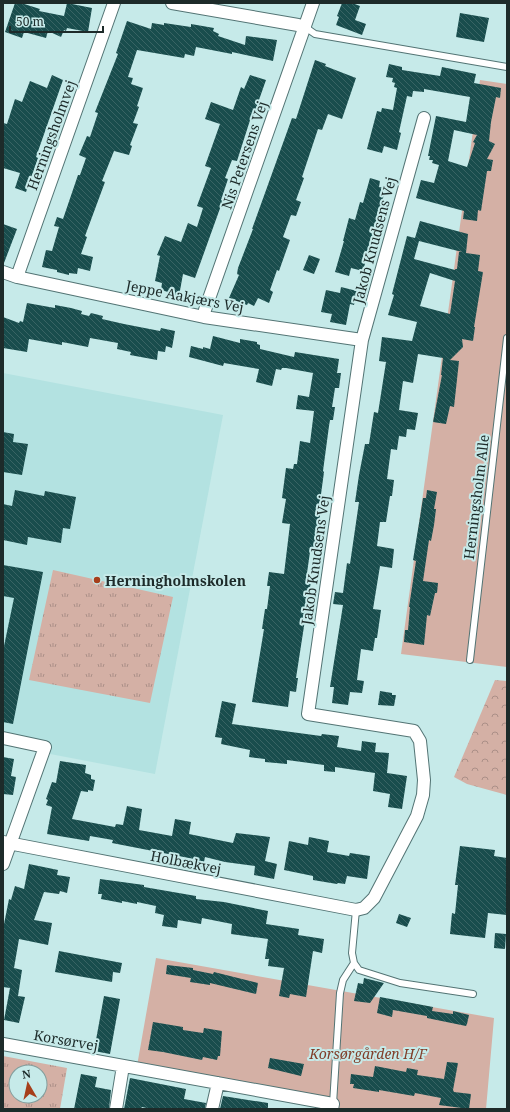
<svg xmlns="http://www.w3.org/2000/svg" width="510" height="1112" font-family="'Noto Serif',serif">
  <defs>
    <pattern id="forest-crowns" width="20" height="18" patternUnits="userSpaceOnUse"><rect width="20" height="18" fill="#d4b0a5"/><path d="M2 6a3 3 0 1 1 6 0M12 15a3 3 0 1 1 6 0" fill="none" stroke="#ab8f87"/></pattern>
    <pattern id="park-tufts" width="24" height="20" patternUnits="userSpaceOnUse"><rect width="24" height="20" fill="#d4b0a5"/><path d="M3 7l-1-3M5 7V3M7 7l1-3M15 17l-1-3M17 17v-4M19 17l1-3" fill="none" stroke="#ab8f87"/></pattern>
    <pattern id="building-back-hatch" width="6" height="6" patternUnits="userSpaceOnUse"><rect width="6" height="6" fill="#194d4d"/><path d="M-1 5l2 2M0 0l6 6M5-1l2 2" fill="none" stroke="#396464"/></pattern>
  </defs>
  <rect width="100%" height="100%" fill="#c6eae9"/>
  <!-- built -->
  <path fill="#b3e2e1" d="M3,373L223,415L155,774L3,745Z"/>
  <!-- forest -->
  <path fill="url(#forest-crowns)" d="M495,680L507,681V795L467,784L454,777Z"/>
  <!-- park -->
  <path fill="url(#park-tufts)" fill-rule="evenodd" d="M53,570L173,597L150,703L29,680Z
    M3,1056L67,1068L60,1109H3ZM16,1072H40V1096H16Z"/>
  <!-- garden -->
  <path fill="#d4b0a5" d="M480,80L507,84V667L401,654Z
    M156,958L494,1018L486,1109H338V1100L137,1066Z"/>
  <!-- building -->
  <path fill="url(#building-back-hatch)" fill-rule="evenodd" d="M15,3H21L40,9L39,11L64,16L67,3L92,8L88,32L67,28L66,31L64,30L61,37L48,31L46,38L24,32L22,38L5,32Z
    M342,3H352L360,6L355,20L366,24L362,35L336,25L339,17L337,16Z
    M460,13L489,18L484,42L456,37Z
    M127,21L151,29L152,23L164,25V23L191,27V24L214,28L213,31L219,34L218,36L245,45L246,36L277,40L273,61L232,52V54L196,47L194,56L185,54L184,58L137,50L128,77L133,78L131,84L143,88L137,106L139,107L133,123L138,124L130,145L132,146L129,155L114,151L102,181L105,182L85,236L87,237L81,254L93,257L90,271L78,268L77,274L69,273V275L57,272V270L42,267L46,250L52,251L59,227L54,226L57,217L63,219L78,175H80L86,158L79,155L87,136L90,137L98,113L95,112L118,54L116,53Z
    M315,60L326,64L325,66L356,78L342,119L328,114L322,130L318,129L302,177L304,178L296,200L301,202L296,216L291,215L283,237L290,240L279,271L277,270L270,290L273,292L269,303L258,298L254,306L248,303L247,305L229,298L239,275L237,274L238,268L253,229H252L292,118L296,119Z
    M389,64L402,67V70L440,76L442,67L476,74L474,83L501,88L500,98L496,97L491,122L489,141L495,144L487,159L493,160L491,171H487L481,211L478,210L477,221L463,219L464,211L416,198L421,180L434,183L439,165L432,163L433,160H429L430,156H428L436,116L466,122L470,97L424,89V92L413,91L412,97L407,96L399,132L401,133L397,150L384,146L382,153L367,149L377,111L381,112L382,108L393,110L397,88L394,87L395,83L392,82L393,78L386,77ZM454,130L477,135L473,142L475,143L467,167L448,161Z
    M52,75L63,80L36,157L38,158L26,192L15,188L20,173L3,168V123L7,124L15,99L22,102L30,81L47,88Z
    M250,75L266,80L254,114H252L237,161L232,160L225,178L228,179L221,200H223L195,278L183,274L179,296L167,293L168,292L161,290L162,283L155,281L160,256L157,255L165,236L181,242L188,223L197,227L203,208L197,206L211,168L205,166L220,124L205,119L211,102L233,110L241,87L244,89Z
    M370,178L380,181L379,187L386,188L373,232L381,234L378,247L370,245L363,271L351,268L349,276L335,272L344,241H343L349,218L355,220L360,202L363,203Z
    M420,221L468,234L466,253L480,255L478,271L483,272L474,327H475L473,341L462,339L463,347L450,360L459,361L454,407L450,406L446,424L433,422L442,375H441L443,358L418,354L413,383L403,381L399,410L418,413L415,430L407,429L406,437L399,436L397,450L391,449L387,479L394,480L392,496H390L386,522H380L377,546L394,549L392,568L380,566L373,609L381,610L377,638H375L373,651L361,649L357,680L364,681L362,693L350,692L348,705L332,703L334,687H330L343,605L333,604L335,592L343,593L347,563L350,564L359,502H355L359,475L365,444H369L374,412L378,413L386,362L379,361L382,337L412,341L417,322L388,315L394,295L392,294L407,236L415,238ZM419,241L462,252H459L457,269H455V270L414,259ZM430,273L455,281L450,314L420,306Z
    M3,224L17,229L4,263H3Z
    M309,255L320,259L314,274L303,270Z
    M341,287L357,291L354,305L350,304L346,325L330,322L332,314L321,312L326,290L340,293Z
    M27,303L55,308V305L71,308L82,311L81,314L89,316L91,313L103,316L102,319L124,324L160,331L161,328L175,331L172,348L166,346L165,352L158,351L157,360L130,355L131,352L117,349L118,343L90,338L88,347L62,342V345L29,339L27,352L3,348V317L19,323L20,321L23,322Z
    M213,336L240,343V339L257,342V344L260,345V349L294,357L295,352L339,359L337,373H341L339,388H335L332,407H335L333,420H330L329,426L323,471L324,472L319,509H321L316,541L315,552H310L306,580L311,581L296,678H298L296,692L290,691L288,707L252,702L264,629H262L265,609H267L270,586H267L269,572L284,574L290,524L282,523L286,499L282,498L286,468L293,469L294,464H297L300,441L310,443L314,411L296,409L298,395L309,397L313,373L286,368H282L281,370L276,369L272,386L256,382L259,369L224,363L223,366L189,357L191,346L203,349V347L210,349Z
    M3,432L14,434L13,442L28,444L22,475L3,472Z
    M15,490L44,496L45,491L76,497L70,529L63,528L61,543L28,537L27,545L3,540V504L12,506Z
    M427,490L437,492L434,509H436L434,525L431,541L429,540L423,581L438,583L437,593H435L430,616L427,615L424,645L404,642L405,630H408L410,607H409L416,561L413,560L421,511L423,498H426Z
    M3,565L43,572L13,724L3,722V651L14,598L3,596Z
    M380,691L392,693V695H396L394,706L378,705Z
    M222,701L236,704L232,724L321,736L322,734L339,736L337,747L361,751L362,741L376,743L375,752L389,753L387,773L407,776L402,809L388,807L390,794L373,791L375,773L335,767V772L324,771V765L287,760V764L265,762V759L249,757L250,750L221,744L222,738L215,737Z
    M3,757L14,759L11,776L16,777L13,795L3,794Z
    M60,761L86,765L85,773L91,775V779L95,780L93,791L88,790V792L81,791L72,819L115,827L116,824L123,825L127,806L142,809L139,830L172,836L175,819L191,822L189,834L233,843L236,833L270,837L265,861L277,864L274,879L254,875L255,866L225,862L205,857L203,867L193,865L194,859L112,843L113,840L90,836L89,841L47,834L52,807L46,805L48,800L46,799L52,782L56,783Z
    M309,837L329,841L327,852L349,856L350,853L370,856L367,879L347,876L345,884L338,883L337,884L313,880V876L284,870L289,841L308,845Z
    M460,846L495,850L494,856L507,858V915L488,913L485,938L450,934L452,913L455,914L458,885H455Z
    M29,864L58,870L57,875L70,877L67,893L60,891L59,894L44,892L34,920L52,923L48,945L19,939L14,968L22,970L18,996L25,997L19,1023L4,1020L10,988L3,987V929L9,899L11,900L15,886L24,889Z
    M100,879L144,885V887L196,896V899L224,902L268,911L266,924L299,929L298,935L324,939L322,953L313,951L306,997L290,994L289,998L279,996L284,968L268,966L269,959H265L268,939L231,934L232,924L202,918L201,924L178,920L177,928L162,926L164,915L155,913L156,906L137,902V904L122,901V903L101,899L102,894H98Z
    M399,914L411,918L407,927L396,923Z
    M495,933L506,934L505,949L494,948Z
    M59,951L122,963L120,973L113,972L112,982L55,972Z
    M167,965L193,968V970L213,974L214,972L258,983L256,994L210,983V985L190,982L191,978L166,974Z
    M364,978L384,983L370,1003L354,1001L358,983L363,984Z
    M104,996L120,999L110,1054L94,1051Z
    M380,997L433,1007L432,1011L453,1014V1011L469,1015L467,1024L466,1026L427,1018V1016L393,1010L392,1017L377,1013Z
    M153,1022L183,1027V1030L203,1033L204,1028L222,1031L220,1056H218L217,1060L203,1057L202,1060L163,1052L148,1050Z
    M270,1058L304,1064L301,1076L268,1068Z
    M447,1062L458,1063L453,1090L454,1092L471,1094L469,1109L439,1105L441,1098L415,1093L414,1096L379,1090V1092L353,1088L354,1084H350L351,1074L373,1077L375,1066L406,1072L407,1068L418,1070L417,1075L444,1079Z
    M81,1074L97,1077L95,1087L111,1090L109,1109H74Z
    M130,1078L186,1089L184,1099L206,1103L205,1109H151L142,1107L141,1109H124Z
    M223,1096L268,1103V1109H220Z"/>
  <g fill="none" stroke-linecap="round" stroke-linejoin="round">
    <defs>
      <path id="service" d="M305,27L315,34L507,67
        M470,660L507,338
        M356,910L352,953L354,963L359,970L400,983L473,994
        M333,1104L340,993L343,980L354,963"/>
      <path id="minor" d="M172,3L298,25L305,27
        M3,272L17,277L204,317L362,340
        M17,277L114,3
        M204,317L205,310L313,3
        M3,738L45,747L3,864
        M3,842L356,910L364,908L374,898L417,816L423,795L424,780L420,741L414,731L308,714L362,340L424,118
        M3,1044L333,1104L332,1109
        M116,1109L123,1066
        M212,1109L218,1083"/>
    </defs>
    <!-- service casing -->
    <use href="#service" stroke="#537474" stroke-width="8"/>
    <!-- minor casing -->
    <use href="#minor" stroke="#537474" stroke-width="14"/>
    <!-- service -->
    <use href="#service" stroke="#fff" stroke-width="6"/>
    <!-- minor -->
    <use href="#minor" stroke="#fff" stroke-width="12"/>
  </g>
  <!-- markers -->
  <circle fill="#a63f1b" stroke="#c6eae9" stroke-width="1.5" cx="97" cy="580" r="4"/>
  <g text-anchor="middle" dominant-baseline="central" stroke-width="4" stroke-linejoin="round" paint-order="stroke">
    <!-- street labels -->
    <g font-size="14" fill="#1d2b2a" stroke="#c6eae9">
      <text transform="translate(51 135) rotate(-70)">Herningsholmvej</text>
      <text transform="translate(244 155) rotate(-71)">Nis Petersens Vej</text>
      <text transform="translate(374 240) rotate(-75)">Jakob Knudsens Vej</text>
      <text transform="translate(185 296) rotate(11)">Jeppe Aakjærs Vej</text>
      <text transform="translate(476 497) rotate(-83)">Herningsholm Alle</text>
      <text transform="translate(315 560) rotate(-82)">Jakob Knudsens Vej</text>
      <text transform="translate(186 862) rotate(11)">Holbækvej</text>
      <text transform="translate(66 1040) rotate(10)">Korsørvej</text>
    </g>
    <!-- poi labels -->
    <g font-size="14" font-weight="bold" fill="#1d2b2a" stroke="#c6eae9" text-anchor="start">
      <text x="105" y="580">Herningholmskolen</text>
    </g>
    <!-- park labels -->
    <g font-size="14" font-style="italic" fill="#813e29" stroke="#c6eae9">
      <text x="368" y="1053">Korsørgården H/F</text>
    </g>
  </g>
  <!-- border -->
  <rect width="510" height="1112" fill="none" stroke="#1d2b2a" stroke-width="8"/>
  <!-- north arrow -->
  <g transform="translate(28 1084) rotate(351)"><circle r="19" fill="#c6eae9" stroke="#829e9d"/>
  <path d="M0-3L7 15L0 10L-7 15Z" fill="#a63f1b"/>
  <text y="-6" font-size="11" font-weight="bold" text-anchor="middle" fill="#1d2b2a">N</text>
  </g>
  <!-- scale -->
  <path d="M10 26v6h93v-6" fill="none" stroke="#1d2b2a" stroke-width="2"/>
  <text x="16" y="26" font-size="12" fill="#1d2b2a" stroke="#c6eae9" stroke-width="3" paint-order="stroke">50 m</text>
</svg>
